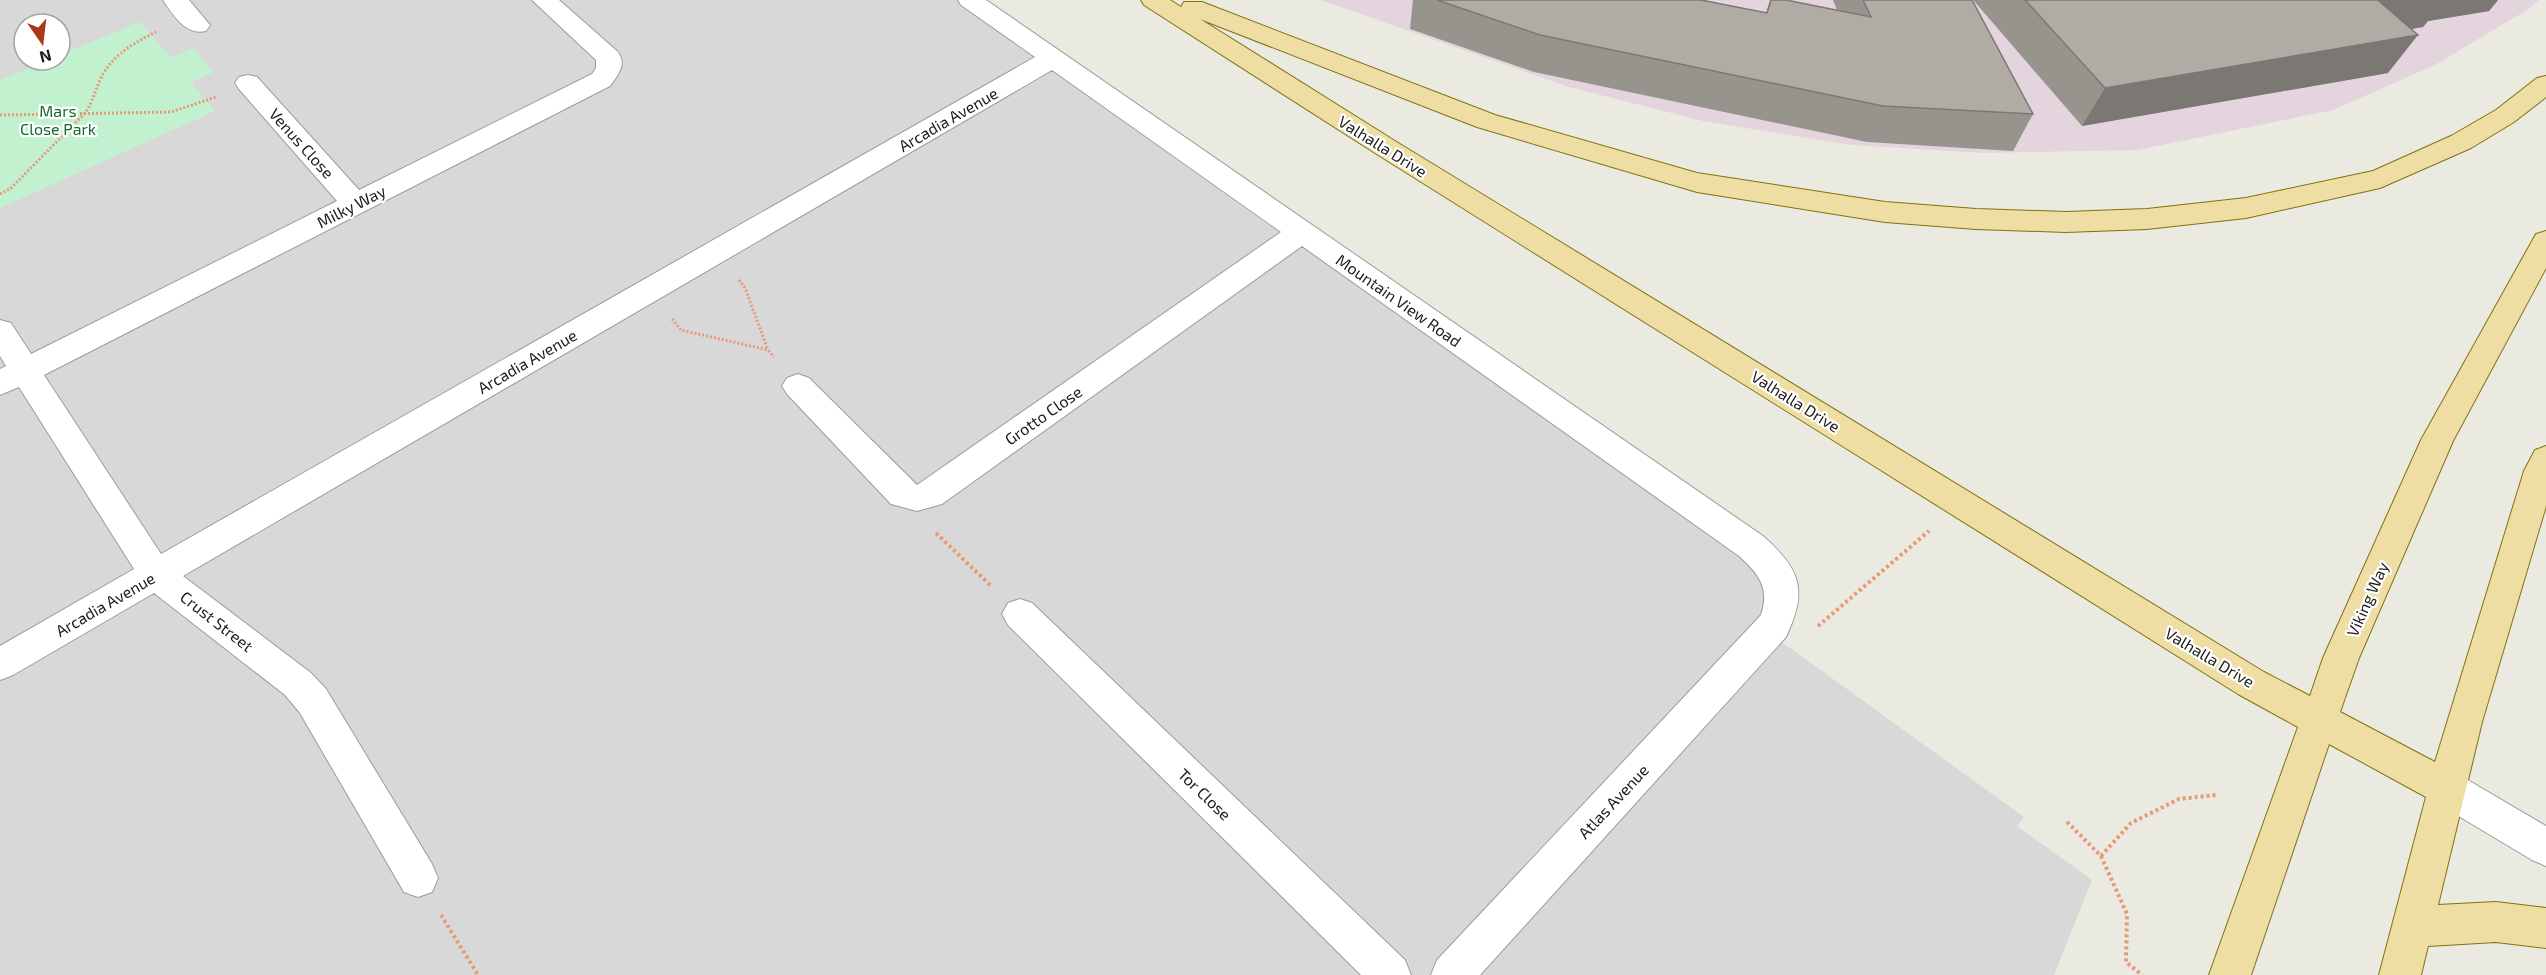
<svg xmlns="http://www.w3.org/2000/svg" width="2546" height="975" font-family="'Exo 2',sans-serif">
  <rect width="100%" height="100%" fill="#ebeae1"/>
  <!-- residential -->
  <path fill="#d9d8d8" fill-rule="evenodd" d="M0,0H968L1763,559L1768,632L2024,817L2017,826L2092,880L2054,975H0ZM24,24H60V60H24Z"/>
  <!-- industrial -->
  <path fill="#e3d4dd" d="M1321,0H2539L2527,10L2435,65L2333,110L2137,150L1983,153L1852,145L1703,121L1569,87Z"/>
  <!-- park -->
  <path fill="#c2f1d0" d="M140,22L171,58L193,48L214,72L191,82L215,111L0,208V80L48,60H60V55Z"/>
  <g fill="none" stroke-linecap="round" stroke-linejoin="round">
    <defs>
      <path id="minor" d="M163,0H189L210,25L206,31C186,36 173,15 163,0Z
        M532,0H559L618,52C627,65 618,75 610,86L44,375L161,554L1035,57L961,5L958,0H986L1763,536C1801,569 1808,591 1786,637L1480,975H1431L1437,960L1761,615C1770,588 1759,574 1739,556L1302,246L942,504L917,511L891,504L787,394L782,386L787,378L798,374L809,378L917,485L1281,232L1052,70L183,576L311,673L326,689L432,864L438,878L432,892L418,897L404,892L300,713L285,695L154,593L13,675L0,680V646L134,569L19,387L0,395V369L6,366L0,356V320L11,323L31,354L337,201L239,89L235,83L239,77L248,75L257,77L359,190L592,74L596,68V60Z
        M1020,599L1032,603L1405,960L1411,975H1361L1008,625L1002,614L1008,603Z
        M2448,771L2461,776L2546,826V866L2532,860L2435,802L2429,789L2435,776Z"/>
      <path id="major" d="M1141,0H1170L1181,7L1184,2H1202L1495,115L1697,173L1885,202L1976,209L2066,212L2147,209L2246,198L2373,171L2451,136L2496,110L2537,78L2546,76V97L2514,122L2471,148L2380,188L2246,218L2147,229L2066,232L1976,229L1885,222L1697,192L1477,127L1200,19L1395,141L2264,672L2310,696L2323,658L2421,440L2536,234L2546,231V268L2453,441L2359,658L2340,712L2435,762L2524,471L2535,450L2546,446V506L2482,722L2438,905L2496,902L2546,908V948L2496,942L2428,946L2421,975H2379L2426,797L2329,744L2251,975H2209L2298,727L2238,694L1375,153L1144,5Z"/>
    </defs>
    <!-- minor casing -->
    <use href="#minor" stroke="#9c9c9c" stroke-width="2"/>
    <!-- major casing -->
    <use href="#major" stroke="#7f7212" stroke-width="2"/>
    <!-- path-far1 -->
    <path stroke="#e79a77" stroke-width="3" stroke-dasharray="2 2" stroke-linecap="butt" d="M0,115L171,112L216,97
      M0,194L10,189L85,113C93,102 95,90 101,78C111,56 135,42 156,32
      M739,280L745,288L768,350
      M672,319L681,330L768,350L774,357"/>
    <!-- path -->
    <path stroke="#e79a77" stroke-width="4" stroke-dasharray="3 3" stroke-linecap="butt" d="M936,533L991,586
      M1818,626L1929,531
      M2067,822L2101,856L2127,914L2126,962L2142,975
      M2101,856L2131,823L2179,799L2216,795
      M441,915L478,975"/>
    <!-- minor -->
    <use href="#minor" fill="#fff" fill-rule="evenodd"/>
    <!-- major -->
    <use href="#major" fill="#efdea3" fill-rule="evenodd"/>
  </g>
  <!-- wall -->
  <path fill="#97948e" d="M1413,0H1701L1766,13L1770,0L1837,10L1833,0H1972L2033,114L2013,151L1867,142L1534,72L1410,29Z
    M1973,0H2498L2489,11L2428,21L2423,27L2411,29L2388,73L2082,126Z"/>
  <!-- shaded-wall -->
  <path fill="#7b7874" d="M2385,0H2498L2489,11L2428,21L2423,27L2351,39L2379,1Z
    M2418,35L2388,73L2082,126L2105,88Z"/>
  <!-- building -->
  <path fill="#b0aca5" stroke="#7b7874" stroke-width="1.5" d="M1437,0H1701L1767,13L1771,0H1786L1871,17L1863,0H1972L2033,114L1883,106L1540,35Z
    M2025,0H2385L2379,1L2418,35L2105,88Z"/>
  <g text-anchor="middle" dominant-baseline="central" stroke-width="4.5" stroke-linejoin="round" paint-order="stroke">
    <!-- park labels -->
    <g font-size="16" fill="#186930" stroke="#fff">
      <text x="58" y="110">Mars<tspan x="58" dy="18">Close Park</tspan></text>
    </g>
    <!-- street labels -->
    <g font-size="16" fill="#1b1b1b" stroke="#fff">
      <text transform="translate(948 119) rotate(-30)">Arcadia Avenue</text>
      <text transform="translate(302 143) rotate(48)">Venus Close</text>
      <text transform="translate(1383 146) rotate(32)">Valhalla Drive</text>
      <text transform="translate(351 206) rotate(-27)">Milky Way</text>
      <text transform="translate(1399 300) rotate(35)">Mountain View Road</text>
      <text transform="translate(527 361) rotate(-30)">Arcadia Avenue</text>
      <text transform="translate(1796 401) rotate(32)">Valhalla Drive</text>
      <text transform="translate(1043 415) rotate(-35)">Grotto Close</text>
      <text transform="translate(2367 599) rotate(-66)">Viking Way</text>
      <text transform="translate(105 604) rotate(-30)">Arcadia Avenue</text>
      <text transform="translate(217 621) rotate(38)">Crust Street</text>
      <text transform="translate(2210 657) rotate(31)">Valhalla Drive</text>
      <text transform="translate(1205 794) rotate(44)">Tor Close</text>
      <text transform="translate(1613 801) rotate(-47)">Atlas Avenue</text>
    </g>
  </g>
  <!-- north arrow -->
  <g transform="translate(42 42) rotate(166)"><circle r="28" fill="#ffffff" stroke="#a4a4a4" stroke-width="1.5"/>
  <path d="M0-4.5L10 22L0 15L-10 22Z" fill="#ad3819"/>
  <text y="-9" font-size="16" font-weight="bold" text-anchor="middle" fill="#1b1b1b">N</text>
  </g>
</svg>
